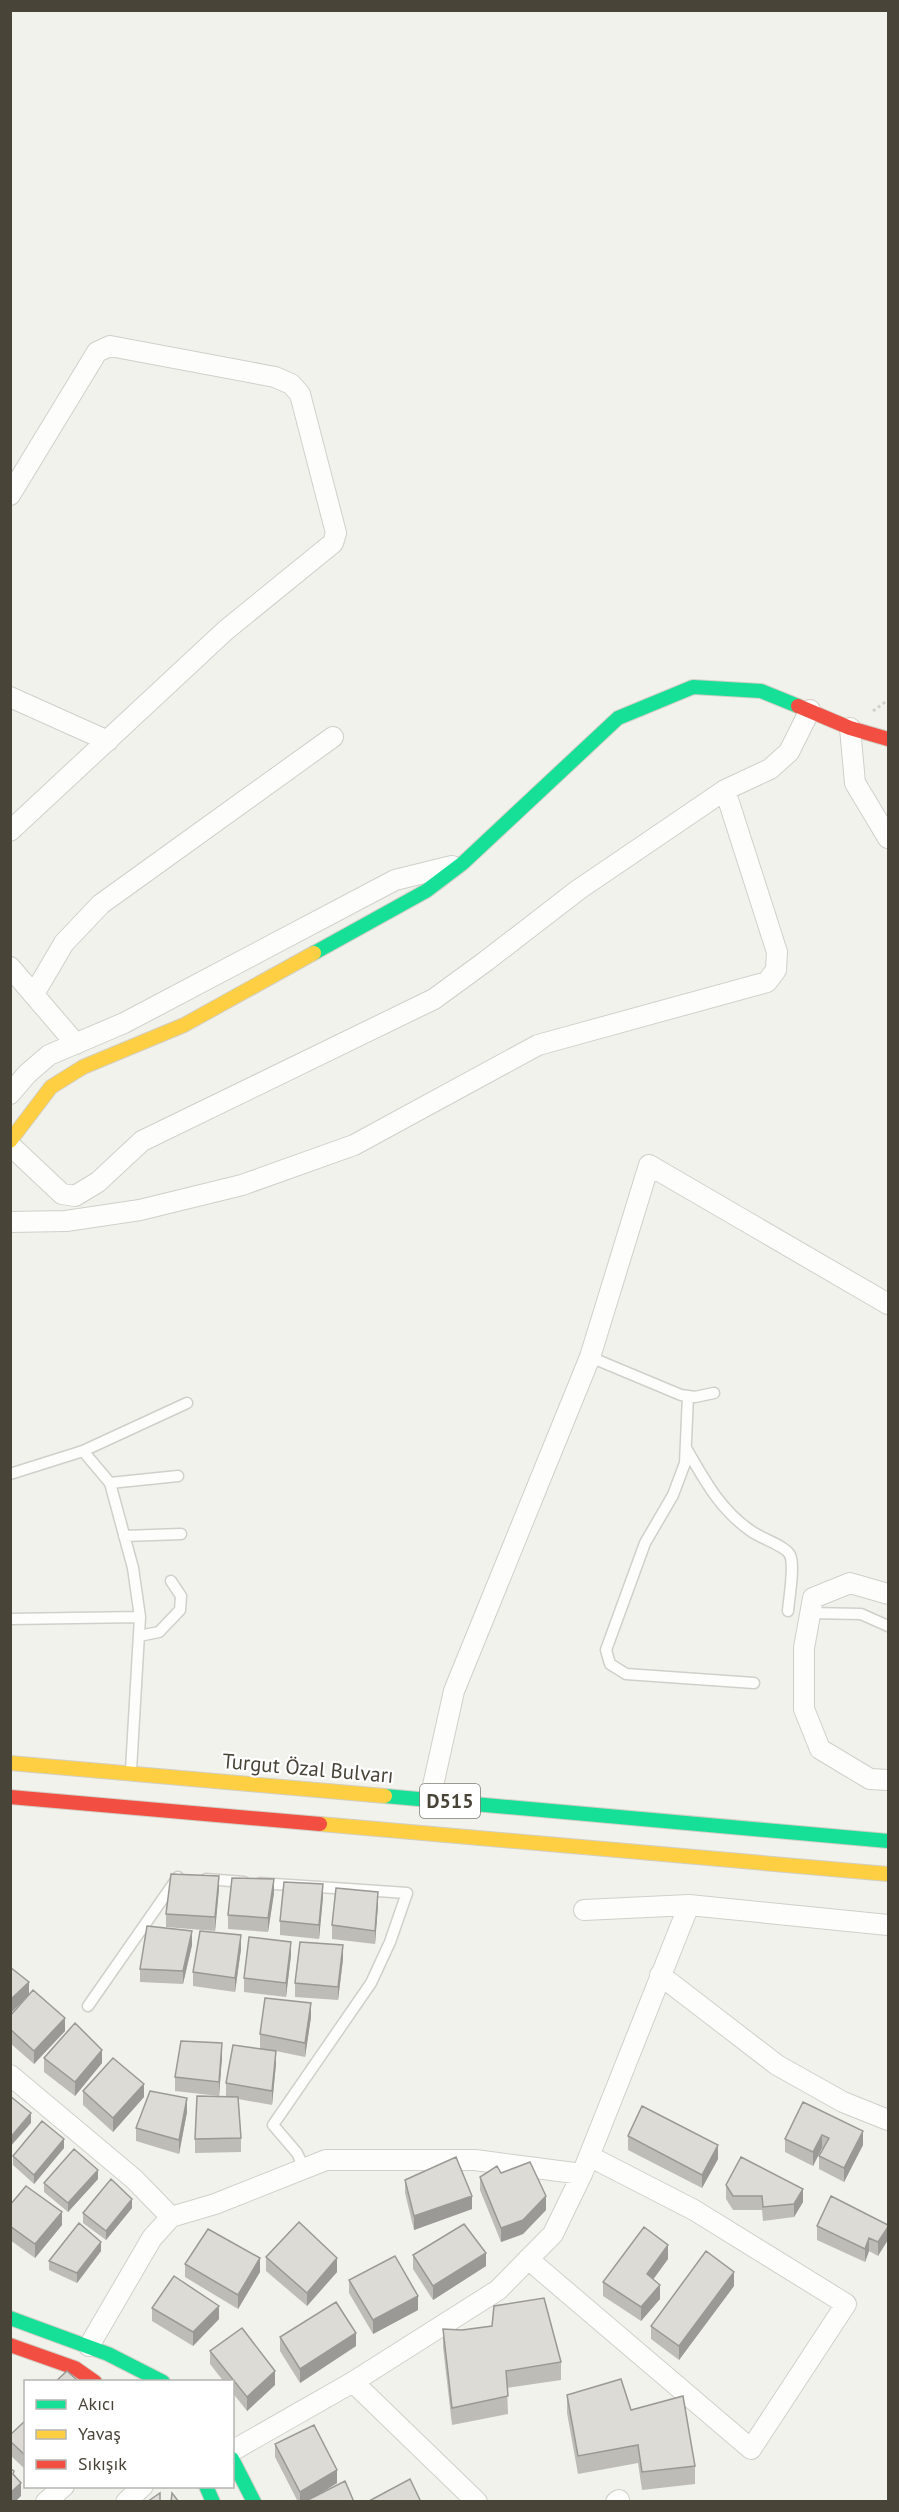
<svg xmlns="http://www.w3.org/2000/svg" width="899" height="2512" font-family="'PT Sans',sans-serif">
  <rect width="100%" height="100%" fill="#f2f2ed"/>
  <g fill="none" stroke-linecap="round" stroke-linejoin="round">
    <defs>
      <path id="lane" d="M590,1357L681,1395L695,1397L714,1393
        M688,1396L685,1463L673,1495L645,1543L606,1650L610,1664L626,1674L754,1683
        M686,1448C704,1479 720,1510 751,1531C760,1538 786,1546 790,1555C795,1566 789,1598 788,1611
        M83,1451L110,1483L133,1568L140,1617L131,1770
        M10,1474L83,1451L187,1403
        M110,1483L178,1476
        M124,1536L181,1534
        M810,1613L861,1614L888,1626
        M10,1619L140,1617
        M139,1636L159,1632L180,1610L181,1596L171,1581
        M206,1879L244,1882
        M260,1883L407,1893L390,1942L371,1983L273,2125L297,2153L304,2168
        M88,2006L178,1877"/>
      <path id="street" d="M10,495L97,352L110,346L275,377L291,384L300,394L336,533L333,543L226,630L10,831
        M10,697L108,741
        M850,728L855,783L888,838
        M10,967L76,1044
        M34,994L64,943L101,904L333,737
        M10,1094L27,1074L49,1055L124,1023L395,880L452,866
        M10,1145L62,1194L75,1196L98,1182L142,1141L434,999L486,961L578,890L725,790L770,769L789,752L810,710
        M10,1222L66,1221L140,1210L242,1185L354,1145L538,1045L767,982L776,970L777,952L725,790
        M888,1594L850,1583L813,1598L804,1648V1709L820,1749L870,1779L888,1780
        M430,1799L454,1691L590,1357L649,1165L888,1304
        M584,1910L689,1905L888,1925
        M660,1975L777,2065L843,2102L888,2120
        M10,2075L134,2179L171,2217
        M528,2259L751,2449L846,2304L694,2210L589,2156
        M89,2346L152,2238L171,2217L215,2204L326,2160H475L582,2174
        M353,2382L477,2502
        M232,2451L353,2382L498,2290L553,2234L582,2174L689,1905
        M46,2502L64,2486
        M126,2502L143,2486
        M616,2502L619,2500"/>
      <path id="fast" d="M314,953L426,891L463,863L618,718L693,687L761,691L798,706
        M385,1796L888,1841
        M10,2318L108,2354L163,2382
        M232,2459L254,2502
        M206,2486L213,2502"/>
      <path id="slow" d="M10,1141L51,1087L83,1067L184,1025L314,953
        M10,1763L385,1796
        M320,1824L888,1874"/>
      <path id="jam" d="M798,706L850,728L888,739
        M10,1797L320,1824
        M10,2345L75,2368L95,2382"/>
    </defs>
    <!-- lane casing -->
    <use href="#lane" stroke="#d0cfca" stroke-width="13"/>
    <!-- street casing -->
    <use href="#street" stroke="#d0cfca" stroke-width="22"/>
    <!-- fast casing -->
    <use href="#fast" stroke="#d2cfc4" stroke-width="16"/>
    <!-- slow casing -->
    <use href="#slow" stroke="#d2cfc4" stroke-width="16"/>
    <!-- jam casing -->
    <use href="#jam" stroke="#d2cfc4" stroke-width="16"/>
    <!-- path -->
    <path stroke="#d2d2cb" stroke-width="3" stroke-dasharray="3 3" stroke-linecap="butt" d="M873,711L888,700"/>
    <!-- lane -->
    <use href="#lane" stroke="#fdfdfc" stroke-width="10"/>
    <!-- street -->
    <use href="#street" stroke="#fdfdfc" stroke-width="20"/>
    <!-- fast -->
    <use href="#fast" stroke="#16e098" stroke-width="14"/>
    <!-- slow -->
    <use href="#slow" stroke="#ffcf43" stroke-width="14"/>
    <!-- jam -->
    <use href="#jam" stroke="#f24e42" stroke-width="14"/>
  </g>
  <!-- wall -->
  <path fill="#bdbcb7" d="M219,1889L215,1931L166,1927V1914Z
    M274,1893L268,1932L228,1929V1915Z
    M323,1897L319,1939L280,1935V1921Z
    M378,1905L375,1944L332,1939V1925Z
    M192,1945L183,1984L140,1982V1969Z
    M241,1949L235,1992L193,1986V1972Z
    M291,1955L286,1997L244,1992V1978Z
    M343,1959L338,2000L295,1997V1983Z
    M29,1995L65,2031L34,2064L10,2043V2016Z
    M311,2017L305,2057L276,2051V2064L272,2105L238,2099L241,2138V2152L195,2153V2139L230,2097L226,2096V2083L260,2048V2034Z
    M222,2057L219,2096L175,2091V2077Z
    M44,2058L102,2063L75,2096L44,2072Z
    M83,2091L144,2097L113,2132L83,2105Z
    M803,2102L863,2145L844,2182L819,2169V2156L823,2149L822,2148L813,2166L785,2152V2139Z
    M187,2112L179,2154L136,2141V2128Z
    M628,2136L718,2159L702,2188L628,2150Z
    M64,2148L34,2184L13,2165V2156Z
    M501,2173L546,2210L523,2234L501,2242L480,2190V2177Z
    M98,2179L68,2212L44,2192V2183Z
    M405,2180L472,2209L414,2230L405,2193Z
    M726,2185L803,2202L794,2217L763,2221L762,2210H733L726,2199Z
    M10,2205L62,2225L35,2258L10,2240Z
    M132,2208L106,2240L83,2223V2213Z
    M888,2225L878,2256L869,2251L865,2262L817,2240V2226Z
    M101,2251L77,2283L49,2270V2261Z
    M413,2255L486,2266L433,2300L413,2269Z
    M266,2257L337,2272L307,2306L266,2271Z
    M668,2259L653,2279L660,2299L641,2321L603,2296V2282Z
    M185,2264L260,2272L238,2309L185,2277Z
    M349,2280L418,2310L373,2334L349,2293Z
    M734,2286L679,2360L651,2339V2326Z
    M152,2308L219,2319L193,2346L152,2321Z
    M443,2329L561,2362V2380L507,2388L508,2414L452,2425L443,2347Z
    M280,2337L356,2346L300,2383L280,2351Z
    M210,2351L275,2385L247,2411L232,2392V2382H224L210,2364Z
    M567,2395L631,2410L695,2466V2484L642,2490L638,2463L578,2474L567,2413Z
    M26,2420V2470L10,2455V2435Z
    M275,2444L337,2483L319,2494L354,2502H298L275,2457Z"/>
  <!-- shaded-wall -->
  <path fill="#9a9995" d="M219,1876V1889L215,1931V1917Z
    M274,1879V1893L268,1932V1918Z
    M323,1884V1897L319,1939V1925Z
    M378,1892V1905L375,1944V1931Z
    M192,1931V1945L183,1984V1971Z
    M241,1935V1949L235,1992V1978Z
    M291,1942V1955L286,1997V1983Z
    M343,1945V1959L338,2000V1987Z
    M29,1982V1995L10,2014V2000Z
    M311,2003V2017L305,2057V2043Z
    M65,2018V2031L34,2064V2051Z
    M222,2043V2057L219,2096V2082Z
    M102,2050V2063L75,2096V2082Z
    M276,2051V2064L272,2105V2091Z
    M144,2084V2097L113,2132V2118Z
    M187,2098V2112L179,2154V2140Z
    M31,2113V2123L10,2147V2138Z
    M863,2131V2145L844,2182V2168Z
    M822,2135V2148L813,2166V2152Z
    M64,2139V2148L34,2184V2175Z
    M718,2145V2159L702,2188V2175Z
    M98,2170V2179L68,2212V2203Z
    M803,2189V2202L794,2217V2204Z
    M472,2196V2209L414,2230V2216Z
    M546,2196V2210L523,2234L501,2242V2228Z
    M132,2199V2208L106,2240V2231Z
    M62,2212V2225L35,2258V2244Z
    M888,2227V2240L878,2256V2242Z
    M869,2238V2251L865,2262V2249Z
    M101,2242V2251L77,2283V2273Z
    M668,2245V2259L647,2288V2274Z
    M486,2253V2266L433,2300V2286Z
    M260,2258V2272L238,2309V2295Z
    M337,2258V2272L307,2306V2293Z
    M734,2272V2286L679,2360V2346Z
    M660,2285V2299L641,2321V2307Z
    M418,2296V2310L373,2334V2320Z
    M219,2306V2319L193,2346V2332Z
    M356,2333V2346L300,2383V2369Z
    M275,2371V2385L247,2411V2397Z
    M337,2470V2483L307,2502H300V2492Z
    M21,2483V2496L15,2502H10V2493Z"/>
  <!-- building -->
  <path fill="#dcdbd5" stroke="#9a9995" stroke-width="1.5" d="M171,1874L219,1876L215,1917L166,1914Z
    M232,1878L274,1879L268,1918L228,1915Z
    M284,1882L323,1884L319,1925L280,1921Z
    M336,1888L378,1892L375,1931L332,1925Z
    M147,1926L192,1931L183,1971L140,1969Z
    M200,1931L241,1935L235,1978L193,1972Z
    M249,1937L291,1942L286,1983L244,1978Z
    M300,1942L343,1945L338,1987L295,1983Z
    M10,1967L29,1982L10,2000Z
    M33,1990L65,2018L34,2051L10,2029V2016Z
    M265,1998L311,2003L305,2043L260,2034Z
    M75,2023L102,2050L75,2082L44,2058Z
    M181,2041L222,2043L219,2082L175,2077Z
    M233,2045L276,2051L272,2091L226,2083Z
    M113,2058L144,2084L113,2118L83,2091Z
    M150,2091L187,2098L179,2140L136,2128Z
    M10,2096L31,2113L10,2138Z
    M197,2096L238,2097L241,2138L195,2139Z
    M803,2102L863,2131L844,2168L819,2156L829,2138L822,2135L813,2152L785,2139Z
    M642,2106L718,2145L702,2175L628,2136Z
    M42,2121L64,2139L34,2175L13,2156Z
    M74,2149L98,2170L68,2203L44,2183Z
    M456,2157L472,2196L414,2216L405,2180Z
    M741,2157L803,2189L794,2204L763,2207L762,2196H733L726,2185Z
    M530,2162L546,2196L523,2220L501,2228L480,2177L497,2166L501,2173Z
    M111,2179L132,2199L106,2231L83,2213Z
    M26,2186L62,2212L35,2244L10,2226V2205Z
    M831,2196L888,2225V2227L878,2242L869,2238L865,2249L817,2226Z
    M299,2222L337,2258L307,2293L266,2257Z
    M79,2223L101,2242L77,2273L49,2261Z
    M464,2224L486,2253L433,2286L413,2255Z
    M644,2227L668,2245L647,2274L660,2285L641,2307L603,2282Z
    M208,2229L260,2258L238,2295L185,2264Z
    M706,2251L734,2272L679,2346L651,2326Z
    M395,2256L418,2296L373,2320L349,2280Z
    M174,2276L219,2306L193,2332L152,2308Z
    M544,2298L561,2362L506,2371L508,2396L452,2408L443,2329L462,2330L492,2326L494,2306Z
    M336,2302L356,2333L300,2369L280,2337Z
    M242,2328L275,2371L247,2397L210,2351Z
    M67,2371L78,2381L80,2382H55Z
    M621,2379L631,2410L683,2396L695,2466L642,2472L638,2445L578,2456L567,2395Z
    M26,2420V2456L10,2441V2435Z
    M314,2425L337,2470L300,2492L275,2444Z
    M10,2468L14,2471L13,2474L21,2483L10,2493Z
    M410,2479L421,2502H370L369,2501Z
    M345,2481L354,2502H304Z
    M160,2493V2502H147Z
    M172,2493L179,2502H171Z"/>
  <g text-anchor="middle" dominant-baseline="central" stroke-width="4.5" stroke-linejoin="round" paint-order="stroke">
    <!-- shield labels -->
    <rect fill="#fff" stroke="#807c74" stroke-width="1.5" x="420" y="1784" width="60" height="34" rx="4.5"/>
    <g font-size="20" font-weight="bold" fill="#494438">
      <text x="450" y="1801">D515</text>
    </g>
    <!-- street labels -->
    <g font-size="21" fill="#494438" stroke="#fff">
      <text transform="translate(308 1768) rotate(5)">Turgut Özal Bulvarı</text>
    </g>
  </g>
  <!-- border -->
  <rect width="899" height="2512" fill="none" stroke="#494438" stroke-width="24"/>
  <!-- legend -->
  <rect x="24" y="2380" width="210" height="108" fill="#ffffff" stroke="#b6b4af" stroke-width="1.5"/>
  <rect x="36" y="2400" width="30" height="9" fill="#16e098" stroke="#b6b4af" stroke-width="1.5"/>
  <text x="78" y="2410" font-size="18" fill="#494438">Akıcı</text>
  <rect x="36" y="2430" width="30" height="9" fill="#ffcf43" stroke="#b6b4af" stroke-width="1.5"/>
  <text x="78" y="2440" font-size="18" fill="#494438">Yavaş</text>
  <rect x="36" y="2460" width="30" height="9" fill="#f24e42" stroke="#b6b4af" stroke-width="1.5"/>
  <text x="78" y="2470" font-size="18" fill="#494438">Sıkışık</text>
</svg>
